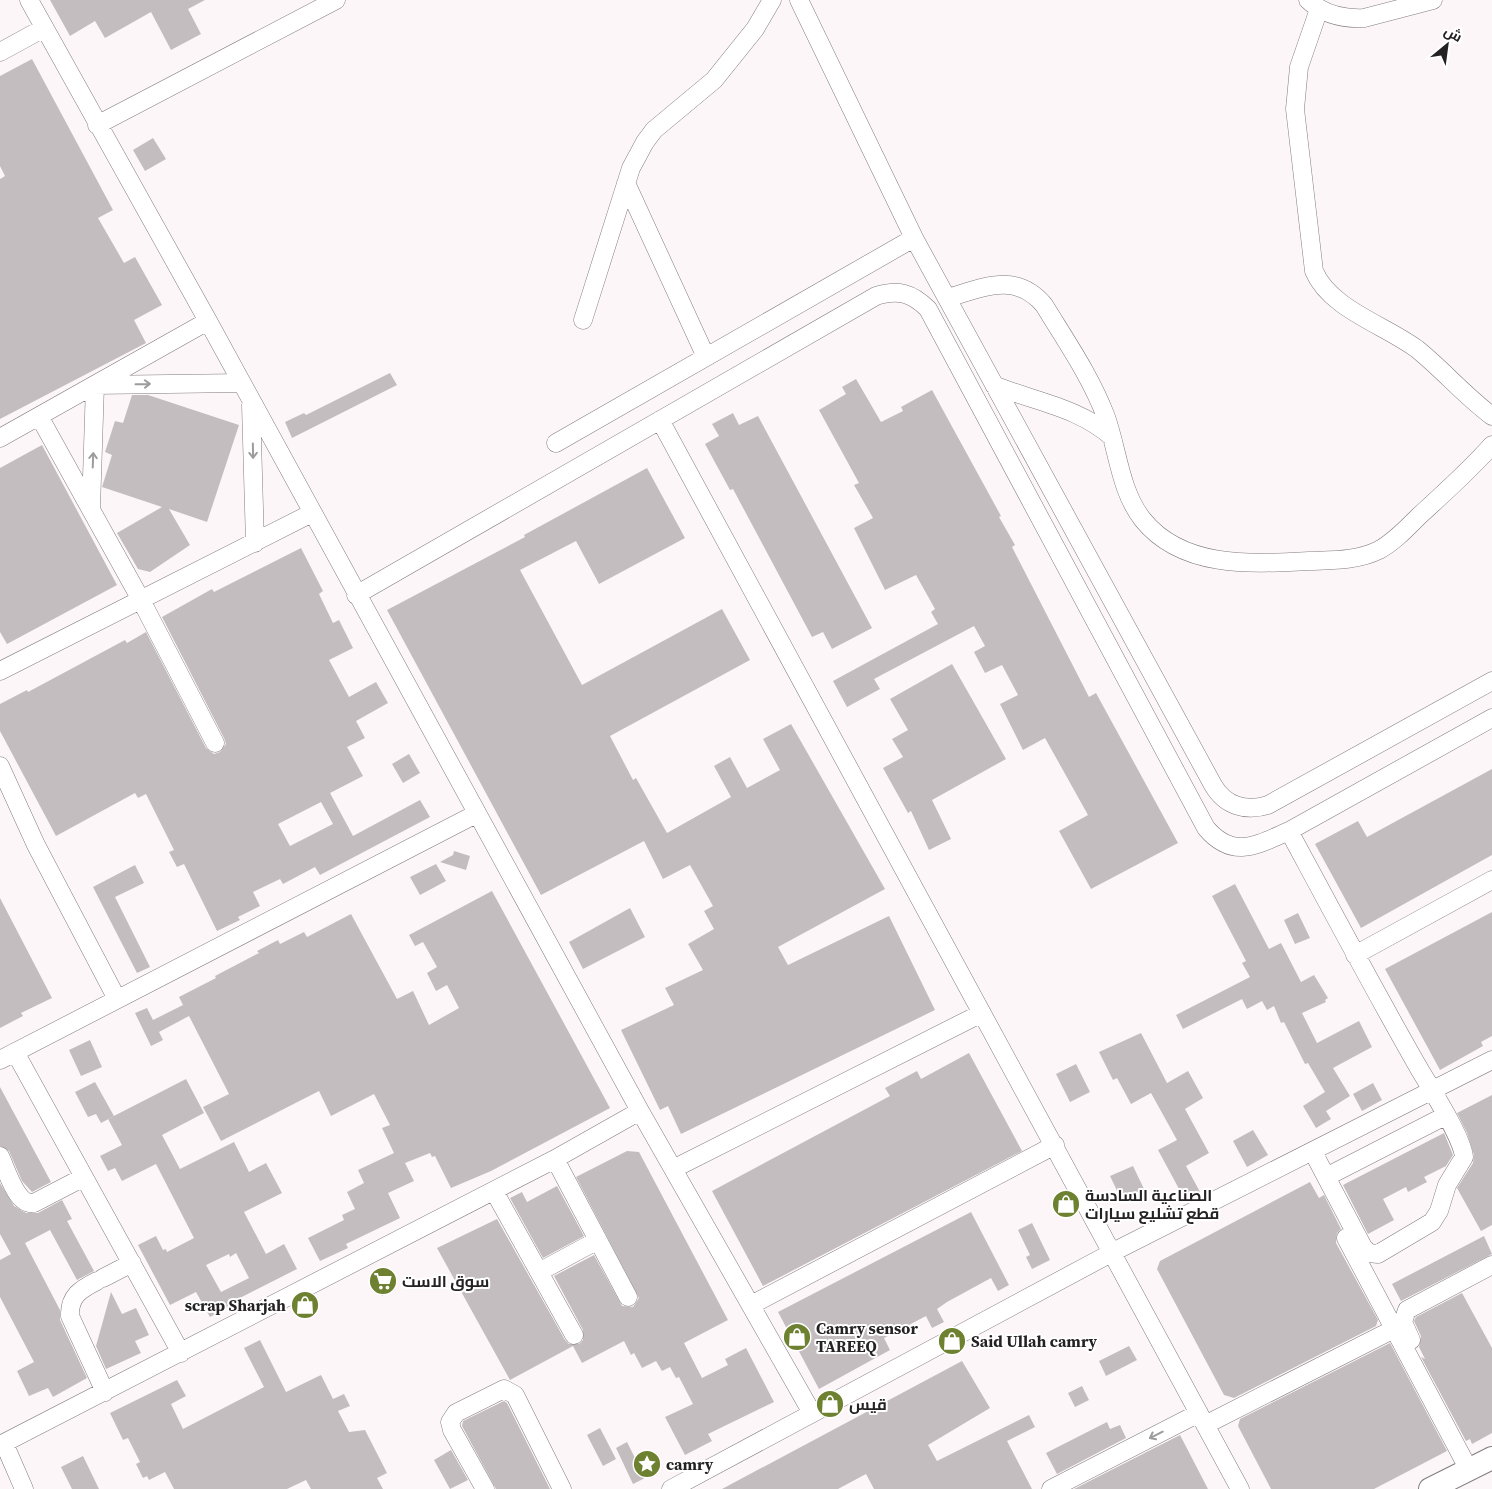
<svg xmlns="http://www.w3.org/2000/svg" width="1492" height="1489" font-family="'Source Serif 4',Cairo,serif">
  <rect width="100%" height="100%" fill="#fdf6f9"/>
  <!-- building -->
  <path fill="#c3bdc0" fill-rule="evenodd" d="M50,0H205L188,9L201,34L171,50L151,12L105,38L95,21L70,36Z
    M32,59L113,210L98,218L124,263L135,257L162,305L134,320L146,343L0,419V179L5,176L0,166V76Z
    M153,138L166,159L145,171L133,150Z
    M390,373L397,385L292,438L285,422L304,413L306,415Z
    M856,379L881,422L903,411L901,407L932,390L1001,516L999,517L1015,545L1012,547L1089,697L1096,693L1178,843L1091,889L1059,831L1088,815L1045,738L1023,750L1000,704L1018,695L1002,665L985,673L974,652L985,646L974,626L874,679L880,689L847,707L833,681L938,624L931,612L935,609L916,575L885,590L854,528L873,518L854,485L859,483L819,410L846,394L842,387Z
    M132,395H148L239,425L207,522L169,509L190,545L150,572L138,569L117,533L162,507L102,487L112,455L105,452L115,421L123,423Z
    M733,413L739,425L758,416L872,628L832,649L823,632L812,637L733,489L730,490L705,444L719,436L712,424Z
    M42,445L117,585L7,644L0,632V468Z
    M647,468L685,538L599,584L576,541L520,570L582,685L722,609L750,660L610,736L633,780L636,778L667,833L731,797L714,766L730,757L747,788L780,770L763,739L791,724L885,889L778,947L788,965L889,916L935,1010L681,1134L668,1106L660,1110L621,1030L674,1005L665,988L703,970L688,944L714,929L704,911L713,906L690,865L663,879L644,841L541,895L387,610L525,537L524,535Z
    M301,548L323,591L319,594L333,623L339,620L353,648L329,660L349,697L376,682L388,703L356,721L365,738L347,747L363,776L330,793L353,836L420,800L430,817L320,875L315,867L283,884L280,879L253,892L260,906L238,917L240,920L217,931L184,864L177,867L169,852L174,850L146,794L138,798L135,793L56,836L0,731V704L27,690L28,692L125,640L127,643L146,632L206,748L214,754L220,752L226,744L224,738L162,617L212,589L214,592ZM321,802L333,824L290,846L278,824Z
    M952,664L1006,759L932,800L951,839L929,850L911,811L908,813L883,768L903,757L892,739L908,730L890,699Z
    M409,754L420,773L403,783L392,764Z
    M1492,769V855L1361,928L1315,844L1358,821L1367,837Z
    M454,851L470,856L466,870L440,862L453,855Z
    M436,864L446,881L420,895L410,877Z
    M135,865L144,883L115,897L150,967L137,973L93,887Z
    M1235,884L1269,949L1281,943L1301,982L1314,975L1328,998L1325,1000L1326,1002L1302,1013L1317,1043L1359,1021L1372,1047L1333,1068L1350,1096L1326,1111L1331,1119L1316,1128L1303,1106L1325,1092L1308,1063L1305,1064L1284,1022L1281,1023L1274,1006L1267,1010L1262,1001L1247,1009L1242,999L1183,1029L1176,1015L1250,977L1242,963L1246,961L1212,896Z
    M492,891L610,1108L491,1171L451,1188L435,1156L432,1157L430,1153L405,1163L414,1181L388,1193L400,1218L346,1244L348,1248L320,1261L308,1238L344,1220L342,1215L355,1209L347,1192L364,1183L358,1170L394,1153L382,1128L390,1125L374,1094L331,1116L319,1091L221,1141L203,1107L229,1094L189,1016L159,1032L163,1040L151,1046L135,1013L147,1008L153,1020L183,1005L179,997L216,978L215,976L259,953L257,951L278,940L280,944L304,932L307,937L351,914L397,999L413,991L429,1025L459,1008L447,985L436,991L427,973L437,967L423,942L415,946L409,935Z
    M0,898L52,998L21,1013L23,1016L0,1028Z
    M630,908L645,937L583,969L569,942Z
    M1492,912V1036L1481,1042L1483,1046L1440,1070L1385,969Z
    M1298,913L1310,938L1295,944L1284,920Z
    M1141,1033L1167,1083L1188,1071L1203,1098L1185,1109L1209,1153L1186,1166L1200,1192L1185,1200L1158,1150L1177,1140L1151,1093L1131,1104L1117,1078L1113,1080L1099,1052Z
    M90,1040L102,1067L81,1076L69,1050Z
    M969,1053L1022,1151L763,1286L712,1191L890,1096L885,1088L917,1071L921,1079Z
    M1076,1064L1090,1092L1070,1102L1056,1074Z
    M186,1079L204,1113L162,1135L180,1169L234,1142L249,1172L266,1163L282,1193L244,1212L266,1254L284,1244L297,1269L228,1304L229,1306L210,1317L196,1292L170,1305L138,1245L156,1236L163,1250L166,1249L167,1252L194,1238L156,1164L122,1181L115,1168L108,1171L100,1156L122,1145L108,1119ZM236,1253L249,1278L221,1292L206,1265L229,1254L230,1257Z
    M95,1082L114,1116L101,1123L96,1114L88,1117L75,1092Z
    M1373,1083L1382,1100L1362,1111L1353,1094Z
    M0,1087L51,1182L32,1192L22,1181L9,1151L0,1146Z
    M1492,1095V1225L1481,1231L1457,1188L1473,1163L1474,1155L1467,1133L1457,1113Z
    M1253,1130L1268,1155L1247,1167L1233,1141Z
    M1444,1133L1453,1155L1446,1166L1424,1177L1427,1182L1408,1192L1406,1187L1383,1199L1394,1220L1368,1234L1343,1185Z
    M627,1151L639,1152L728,1320L684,1343L702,1378L728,1365L725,1359L746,1348L774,1402L708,1434L712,1441L685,1455L665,1417L693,1404L679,1377L676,1378L670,1367L662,1371L656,1361L642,1368L634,1353L631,1355L624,1341L582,1363L573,1346L510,1380L437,1248L497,1219L565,1340L569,1344H579L583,1340V1330L554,1276L594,1255L622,1306L633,1307L639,1298L576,1177Z
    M1133,1166L1144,1189L1121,1199L1110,1176Z
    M1310,1182L1319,1198L1324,1195L1341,1229L1337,1233L1336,1243L1378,1320L1376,1326L1234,1398L1224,1395L1157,1269L1160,1261Z
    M0,1183L14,1206L26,1213H38L62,1200L72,1219L67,1221L94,1271L77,1280L50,1230L25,1243L60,1310V1320L87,1378L53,1397L48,1388L29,1396L17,1371L34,1362L0,1297V1260L11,1254L0,1234Z
    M557,1186L584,1236L543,1258L510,1198L522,1192L527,1202Z
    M971,1212L1009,1285L998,1291L991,1278L947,1302L937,1309L944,1322L932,1328L926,1316L884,1338L890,1350L819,1389L778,1312Z
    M1032,1223L1050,1260L1032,1269L1026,1257L1030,1255L1018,1230Z
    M1484,1236L1492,1254L1401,1301L1392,1284Z
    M388,1275L395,1290L382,1296L375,1282Z
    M111,1292L122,1314L136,1308L149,1335L135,1341L141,1353L106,1369L96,1346Z
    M1462,1293L1492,1348V1433L1472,1444L1470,1439L1466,1441L1421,1357L1425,1359L1419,1347L1421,1336L1414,1321L1416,1317Z
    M260,1340L286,1392L321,1375L333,1399L344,1394L350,1406L338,1411L349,1432L365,1430L387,1473L377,1478L383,1489H311L306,1480L287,1489H174L165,1472L149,1480L147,1476L143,1478L136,1464L140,1462L128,1438L123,1440L110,1413L177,1380L186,1396L171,1404L183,1429L264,1387L244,1348Z
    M1390,1343L1447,1451L1374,1489H1271L1238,1426L1240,1419Z
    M1129,1346L1137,1360L1106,1376L1099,1361Z
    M962,1361L990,1408L928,1445L937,1461L1029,1415L1035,1427L1007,1441L1032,1489H874L866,1474L838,1489H722Z
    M1082,1386L1089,1400L1075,1407L1068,1393Z
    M504,1401L507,1403L550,1489H496L462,1426L463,1421Z
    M1107,1422L1110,1429L1120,1425L1126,1438L1057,1474L1046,1453Z
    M600,1428L616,1459L603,1466L587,1435Z
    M1180,1435L1208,1489H1074Z
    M627,1442L645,1478L633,1484L616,1448Z
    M451,1450L468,1480L450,1489L434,1460Z
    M83,1456L99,1489H72L61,1467Z"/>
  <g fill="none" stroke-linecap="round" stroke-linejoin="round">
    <defs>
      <path id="minor" d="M29,0L208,321L640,1111L812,1413
        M799,0L914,238L1213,785C1225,806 1246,812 1268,805L1492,681
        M1308,0C1324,15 1343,19 1364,18L1433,0
        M1319,9L1299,67L1295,109L1314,271C1330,309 1385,325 1417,349C1443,370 1465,396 1492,416
        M0,52L44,28
        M97,125L336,0
        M626,183L706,357
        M947,298C983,288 1015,271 1044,305C1066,341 1091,377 1106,417C1118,451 1120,491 1143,520C1183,569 1252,564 1309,561C1332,560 1357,561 1379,550C1394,542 1407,528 1419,516C1444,493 1470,470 1492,445
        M583,320L631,168L645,142L654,130L714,80L755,29L772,0
        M994,385C1035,402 1078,407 1112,437
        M251,405L255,543
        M39,416L141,600L215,743
        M660,420L1240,1489
        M0,438L208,321
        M556,443L914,238
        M91,508L95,385L241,383
        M356,595L876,296C898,289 912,293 928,309L1206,828C1233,860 1257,845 1289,831L1492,718
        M0,671L312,513
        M0,766L36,845L117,999
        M1289,831C1331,909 1373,988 1417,1065C1429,1086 1462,1136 1464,1157L1447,1185L1439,1211L1432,1222L1378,1254L1369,1253L1363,1247L1313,1152
        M1355,955L1492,880
        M15,1052L181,1353
        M0,1060L476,814
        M0,1156C7,1170 16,1206 34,1203L84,1177
        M555,1159L628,1297
        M673,1169L982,1013
        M1326,1177L1445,1116
        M494,1191L574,1335
        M1346,1238L1469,1470
        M539,1272L598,1240
        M103,1278L132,1263
        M97,1281C81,1289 69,1296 70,1316L105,1392
        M751,1305L1055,1145
        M1411,1340L1403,1322L1407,1310L1492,1265
        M1205,1425L1394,1329
        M4,1443L24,1489
        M0,1445L555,1159L640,1111
        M485,1489L452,1430L450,1422L456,1413L504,1389L515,1395L562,1489
        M671,1489L1113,1252L1492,1060
        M1051,1489L1199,1413"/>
      <path id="major" d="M1430,1489L1492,1458"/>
    </defs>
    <!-- minor casing -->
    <use href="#minor" stroke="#827c7f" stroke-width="19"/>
    <!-- major casing -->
    <use href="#major" stroke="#827c7f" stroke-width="24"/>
    <!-- minor -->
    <use href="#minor" stroke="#fff" stroke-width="18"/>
    <!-- major -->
    <use href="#major" stroke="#fff" stroke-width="22"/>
  </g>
  <!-- one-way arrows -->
  <defs><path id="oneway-shaft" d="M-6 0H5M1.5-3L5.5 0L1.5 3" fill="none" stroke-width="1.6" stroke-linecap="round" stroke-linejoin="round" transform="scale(1.25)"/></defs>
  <g stroke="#9c9c9c">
    <use href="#oneway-shaft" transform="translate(143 384) rotate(-1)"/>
    <use href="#oneway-shaft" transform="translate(253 451) rotate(89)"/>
    <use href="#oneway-shaft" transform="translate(93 460) rotate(-88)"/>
    <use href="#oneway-shaft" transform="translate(1156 1435) rotate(153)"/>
  </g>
  <!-- icons -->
  <defs>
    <symbol id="shop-disc" viewBox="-11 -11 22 22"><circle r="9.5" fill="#6d8131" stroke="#fff"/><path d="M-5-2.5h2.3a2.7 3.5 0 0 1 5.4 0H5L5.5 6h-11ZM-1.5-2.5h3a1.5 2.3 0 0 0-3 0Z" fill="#fff"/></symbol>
    <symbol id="supermarket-disc" viewBox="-11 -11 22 22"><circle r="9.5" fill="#6d8131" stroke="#fff"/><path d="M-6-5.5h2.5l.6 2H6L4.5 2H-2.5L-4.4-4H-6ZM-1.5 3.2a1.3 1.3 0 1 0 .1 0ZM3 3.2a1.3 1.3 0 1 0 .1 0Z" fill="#fff"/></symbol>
    <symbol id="sight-disc" viewBox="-11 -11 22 22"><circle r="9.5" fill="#6d8131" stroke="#fff"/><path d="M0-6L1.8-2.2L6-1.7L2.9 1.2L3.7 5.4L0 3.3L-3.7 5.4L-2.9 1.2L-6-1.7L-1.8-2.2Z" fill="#fff"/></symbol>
  </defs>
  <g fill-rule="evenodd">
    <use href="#shop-disc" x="1050" y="1188" width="32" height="32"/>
    <use href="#supermarket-disc" x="367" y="1265" width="32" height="32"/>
    <use href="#shop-disc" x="289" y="1289" width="32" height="32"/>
    <use href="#shop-disc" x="781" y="1321" width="32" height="32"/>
    <use href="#shop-disc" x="936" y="1325" width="32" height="32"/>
    <use href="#shop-disc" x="814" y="1388" width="32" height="32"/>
    <use href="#sight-disc" x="631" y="1448" width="32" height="32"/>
  </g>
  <g text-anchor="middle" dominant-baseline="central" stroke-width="4" stroke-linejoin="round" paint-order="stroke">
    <!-- poi labels -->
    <g font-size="16" font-weight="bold" fill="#242223" stroke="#fff" text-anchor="start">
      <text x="1085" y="1195">الصناعية السادسة<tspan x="1085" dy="18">قطع تشليع سيارات</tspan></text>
      <text x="402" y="1281">سوق الاست</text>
      <text x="286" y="1305" text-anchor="end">scrap Sharjah</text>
      <text x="816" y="1328">Camry sensor<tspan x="816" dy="18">TAREEQ</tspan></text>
      <text x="971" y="1341">Said Ullah camry</text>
      <text x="849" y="1404">قيس</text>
      <text x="666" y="1464">camry</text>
    </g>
  </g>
  <!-- north arrow -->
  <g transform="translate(1447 45) rotate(29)" stroke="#ffffff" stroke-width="4" paint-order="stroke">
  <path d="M0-4L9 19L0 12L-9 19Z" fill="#242223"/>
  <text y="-8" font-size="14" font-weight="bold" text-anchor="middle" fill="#242223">ش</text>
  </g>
</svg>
